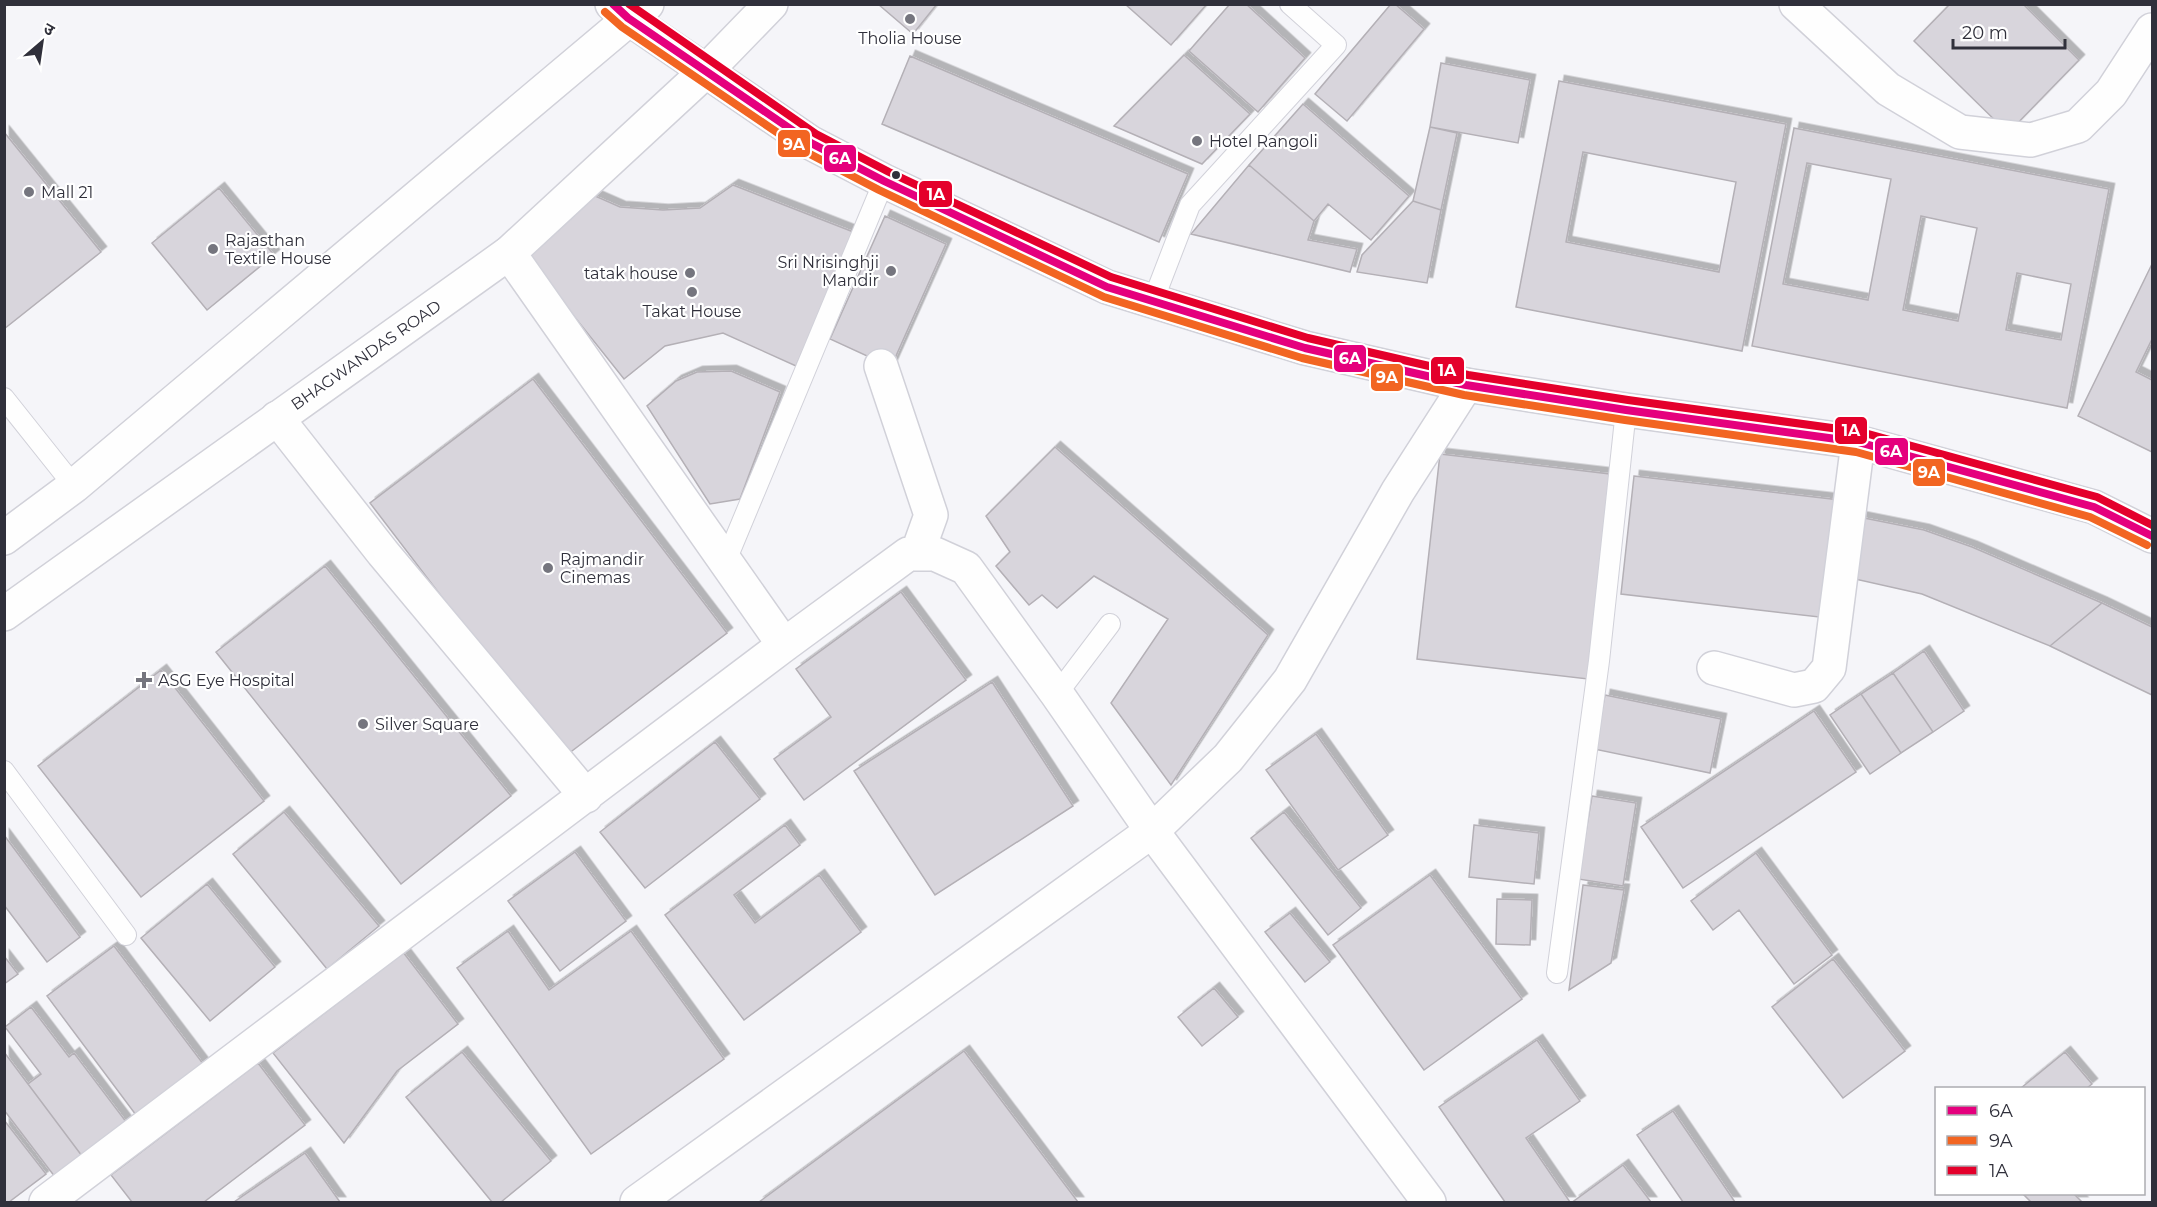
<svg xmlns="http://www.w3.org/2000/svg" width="2157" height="1207" font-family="Montserrat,'Noto Sans Devanagari',sans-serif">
  <defs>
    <filter id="shadow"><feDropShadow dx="5.5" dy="-5.5" stdDeviation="0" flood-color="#0004"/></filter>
  </defs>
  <rect width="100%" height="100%" fill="#f5f5f9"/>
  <!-- building -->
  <path fill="#d8d5dc" stroke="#b4b0b6" stroke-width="1.5" fill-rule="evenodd" filter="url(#shadow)" d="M878,4H937L913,34Z
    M1125,4H1207L1171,45Z
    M1230,4H1246L1305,58L1258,112L1189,51Z
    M1391,4H1395L1424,29L1347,121L1315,94Z
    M1950,4H2023L2079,60L2008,133L1914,41Z
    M1184,55L1250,114L1202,164L1114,126Z
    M910,56L1188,174L1159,242L882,124Z
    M1441,63L1530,80L1518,143L1430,127Z
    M1559,81L1786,124L1742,351L1516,307ZM1583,152L1736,182L1719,272L1566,242Z
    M1303,104L1409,196L1371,240L1328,204L1314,221L1249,165Z
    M1430,127L1457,133L1441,210L1413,201Z
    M1794,128L2109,189L2067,408L1752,346ZM1807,163L1891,179L1868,300L1783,284ZM1921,216L1977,228L1958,321L1903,310ZM2017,273L2071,284L2061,340L2006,330Z
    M4,132L101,252L4,329Z
    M1249,165L1314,221L1308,240L1357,249L1350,272L1191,234Z
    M733,185L856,233L796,366L723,333L665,346L624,379L522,251L593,195L620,207L663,210L700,208Z
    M219,188L274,255L207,310L152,243Z
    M1413,201L1441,210L1427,283L1357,272L1362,255Z
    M885,216L946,244L891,367L830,339Z
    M2152,264V339L2136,372L2152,380V452L2078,416Z
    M731,371L780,392L740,499L710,504L647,406L676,381L697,372Z
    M533,379L727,633L564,757L370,503Z
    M1055,447L1268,635L1171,785L1111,703L1168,619L1094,576L1057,608L1042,595L1029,605L996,566L1010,552L986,516Z
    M1440,454L1610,474L1588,679L1417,659Z
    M1634,476L1840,500L1828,618L1621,594Z
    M1859,517L1924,530L1972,547L2102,603L2050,646L1922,594L1846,577Z
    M325,566L511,796L401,884L216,652Z
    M901,592L966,680L804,800L774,759L831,717L796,669Z
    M2102,603L2152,627V695L2050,646Z
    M1924,651L1964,711L1933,732L1893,673Z
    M161,670L264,801L141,897L38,766Z
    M1893,673L1933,732L1901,753L1861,694Z
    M992,682L1073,806L935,895L854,771Z
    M1861,694L1901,753L1870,774L1830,715Z
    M1605,695L1721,719L1710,773L1594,749Z
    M1814,711L1856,772L1683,888L1641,827Z
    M1316,734L1388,835L1338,870L1266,770Z
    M715,742L760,799L645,888L600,832Z
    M1592,796L1636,803L1623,886L1578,879Z
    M284,812L379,926L327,969L233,854Z
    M1284,812L1361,908L1328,935L1251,838Z
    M785,825L800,845L734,895L755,923L819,875L861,932L744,1020L665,915Z
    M1474,825L1539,833L1534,884L1469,877Z
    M4,835L80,937L47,962L4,905Z
    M575,852L626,921L560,971L508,901Z
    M1756,853L1832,955L1794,984L1739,910L1713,930L1691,901Z
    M1430,875L1522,999L1424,1070L1333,945Z
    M207,884L275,967L210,1021L141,938Z
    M1583,885L1624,890L1611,963L1569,990Z
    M1497,899L1532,900L1530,945L1496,944Z
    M1290,913L1330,962L1305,982L1265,932Z
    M508,931L549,990L631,931L724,1059L591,1154L457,968Z
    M114,946L204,1065L136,1115L47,996Z
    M403,952L458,1024L397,1071L344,1143L273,1053Z
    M4,956L18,974L4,984Z
    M1833,959L1905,1051L1843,1098L1772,1007Z
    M1214,988L1238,1017L1202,1046L1178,1017Z
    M31,1007L69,1057L74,1053L127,1123L82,1156L28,1084L41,1074L5,1027Z
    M1537,1040L1580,1101L1526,1138L1570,1202H1505L1439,1107Z
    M964,1051L1078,1202H759Z
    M4,1052L82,1156L55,1177L4,1110Z
    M462,1052L551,1161L501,1202H492L406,1097Z
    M2065,1052L2092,1084L2087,1088H2021Z
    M258,1063L305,1125L204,1202H132L111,1175Z
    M1673,1111L1735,1202H1683L1637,1135Z
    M4,1120L46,1174L9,1202H4Z
    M305,1153L340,1202H234Z
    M1623,1165L1651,1202H1576L1574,1201Z
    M2023,1194H2074L2082,1202H2031Z"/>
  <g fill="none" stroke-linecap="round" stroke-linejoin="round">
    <defs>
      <path id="lane" d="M1153,301L1190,205L1336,45L1290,4
        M4,398L74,486
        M725,563L884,181
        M1057,694L1110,624
        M4,771L126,935
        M1557,973L1599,661L1626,410"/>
      <path id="street" d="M1796,4L1888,89L1960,132L2031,140L2078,126L2111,93L2152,30
        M509,253L784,645
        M881,366L931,515L917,554
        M277,418L383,553L586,796
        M1714,668L1794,690L1814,686L1829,668L1858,442
        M46,1202L784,645L908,554H935L966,568L1057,694L1152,831L1429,1202
        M637,1202L1152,831L1228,758L1290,680L1398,491L1466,385"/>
      <path id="secondary" d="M4,538L74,486L647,4
        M4,614L509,253L707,70L771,4"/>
      <path id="highway" d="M612,4L628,18L811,143L884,181L1107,287L1305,348L1466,385L1626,410L1858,442L2094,507L2152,536"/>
    </defs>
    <!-- lane casing -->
    <use href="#lane" stroke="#d1d1d9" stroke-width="22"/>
    <!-- street casing -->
    <use href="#street" stroke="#d1d1d9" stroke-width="36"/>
    <!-- secondary casing -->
    <use href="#secondary" stroke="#d1d1d9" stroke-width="36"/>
    <!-- highway casing -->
    <use href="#highway" stroke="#d1d1d9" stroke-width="36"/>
    <!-- lane -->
    <use href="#lane" stroke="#fefefe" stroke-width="20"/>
    <!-- street -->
    <use href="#street" stroke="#fefefe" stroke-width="33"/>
    <!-- secondary -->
    <use href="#secondary" stroke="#fefefe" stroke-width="33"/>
    <!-- highway -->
    <use href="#highway" stroke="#fefefe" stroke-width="33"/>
    <defs>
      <path id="bus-1" d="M613,4L628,18L811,143L884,181L1107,287L1305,348L1466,385L1626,410L1858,442L2094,507L2152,536"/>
      <path id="bus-2" d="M605,12L622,27L806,152L879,190L1104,297L1302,358L1464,395L1625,420L1856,452L2090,517L2147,545"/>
      <path id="bus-3" d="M629,4L816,134L889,172L1111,277L1308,338L1468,375L1628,400L1861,432L2097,497L2152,525"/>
    </defs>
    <!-- bus-1 casing -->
    <use href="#bus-1" stroke="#fff" stroke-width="12"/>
    <!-- bus-2 casing -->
    <use href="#bus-2" stroke="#fff" stroke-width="12"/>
    <!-- bus-3 casing -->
    <use href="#bus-3" stroke="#fff" stroke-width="12"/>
    <!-- bus-1 -->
    <use href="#bus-1" stroke="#e5007d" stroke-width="8"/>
    <!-- bus-2 -->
    <use href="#bus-2" stroke="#f26522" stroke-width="8"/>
    <!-- bus-3 -->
    <use href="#bus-3" stroke="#e4002b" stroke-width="8"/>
  </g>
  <!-- markers -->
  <g fill="#75757e" stroke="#fff" stroke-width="2">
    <circle cx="910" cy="19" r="6"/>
    <circle cx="1197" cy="141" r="6"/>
    <circle cx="29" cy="192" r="6"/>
    <circle cx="213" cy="249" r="6"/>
    <circle cx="891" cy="271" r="6"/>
    <circle cx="690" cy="273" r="6"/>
    <circle cx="692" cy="292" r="6"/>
    <circle cx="548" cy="568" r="6"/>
    <path d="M141 671h6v6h6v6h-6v6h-6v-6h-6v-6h6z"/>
    <circle cx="363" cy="724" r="6"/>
  </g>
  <circle fill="#30303b" stroke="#fff" stroke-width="2" cx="896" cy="175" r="5"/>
  <g text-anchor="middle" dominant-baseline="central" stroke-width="4.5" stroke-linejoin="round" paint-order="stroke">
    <!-- poi labels -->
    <g font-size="16" fill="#30303b" stroke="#fff" text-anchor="start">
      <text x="910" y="38" text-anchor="middle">Tholia House</text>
      <text x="1209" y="141">Hotel Rangoli</text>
      <text x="41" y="192">Mall 21</text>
      <text x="225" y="240">Rajasthan<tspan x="225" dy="18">Textile House</tspan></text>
      <text x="879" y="262" text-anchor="end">Sri Nrisinghji<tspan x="879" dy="18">Mandir</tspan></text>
      <text x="678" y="273" text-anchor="end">tatak house</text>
      <text x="692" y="311" text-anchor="middle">Takat House</text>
      <text x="560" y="559">Rajmandir<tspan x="560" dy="18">Cinemas</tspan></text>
      <text x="158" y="680">ASG Eye Hospital</text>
      <text x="375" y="724">Silver Square</text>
    </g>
    <!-- street labels -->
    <g font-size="16" fill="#30303b" stroke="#fff">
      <text transform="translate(366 355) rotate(-35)">BHAGWANDAS ROAD</text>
    </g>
  </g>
  <g stroke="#fff" stroke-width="2">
    <rect x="777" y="129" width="34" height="29" rx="6" fill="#f26522"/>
    <rect x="823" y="144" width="34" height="29" rx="6" fill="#e5007d"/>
    <rect x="918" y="180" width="35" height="28" rx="6" fill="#e4002b"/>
    <rect x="1333" y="344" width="34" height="29" rx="6" fill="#e5007d"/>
    <rect x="1430" y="356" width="35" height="29" rx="6" fill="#e4002b"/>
    <rect x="1370" y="363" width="34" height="29" rx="6" fill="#f26522"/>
    <rect x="1834" y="416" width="34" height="29" rx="6" fill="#e4002b"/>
    <rect x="1874" y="437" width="35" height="29" rx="6" fill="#e5007d"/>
    <rect x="1912" y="458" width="34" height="29" rx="6" fill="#f26522"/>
  </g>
  <g font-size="16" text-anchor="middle" font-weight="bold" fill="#fff">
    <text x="794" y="150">9A</text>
    <text x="840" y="164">6A</text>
    <text x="936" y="200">1A</text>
    <text x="1350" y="364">6A</text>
    <text x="1447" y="376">1A</text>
    <text x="1387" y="383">9A</text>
    <text x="1851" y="436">1A</text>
    <text x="1891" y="457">6A</text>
    <text x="1929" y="478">9A</text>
  </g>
  <!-- border -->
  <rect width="2157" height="1207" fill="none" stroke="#30303b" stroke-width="12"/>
  <!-- legend -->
  <rect x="1935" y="1087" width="210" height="108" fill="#ffffff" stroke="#acacb1" stroke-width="1.5"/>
  <rect x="1947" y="1106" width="30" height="9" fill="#e5007d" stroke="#acacb1" stroke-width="1.5"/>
  <text x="1989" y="1117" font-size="18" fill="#30303b">6A</text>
  <rect x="1947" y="1136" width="30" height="9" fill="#f26522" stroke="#acacb1" stroke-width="1.5"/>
  <text x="1989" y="1147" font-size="18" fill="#30303b">9A</text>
  <rect x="1947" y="1166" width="30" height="9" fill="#e4002b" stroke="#acacb1" stroke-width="1.5"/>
  <text x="1989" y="1177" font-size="18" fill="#30303b">1A</text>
  <!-- north arrow -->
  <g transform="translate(42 42) rotate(29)" stroke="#ffffff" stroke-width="4.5" paint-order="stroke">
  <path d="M0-4.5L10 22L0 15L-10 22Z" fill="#30303b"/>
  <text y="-9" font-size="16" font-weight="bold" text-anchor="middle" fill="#30303b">उ</text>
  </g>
  <!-- scale -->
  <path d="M1953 39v9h112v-9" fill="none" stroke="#30303b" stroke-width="3"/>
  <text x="1962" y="39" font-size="18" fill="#30303b" stroke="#ffffff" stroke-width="4.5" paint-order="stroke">20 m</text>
</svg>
